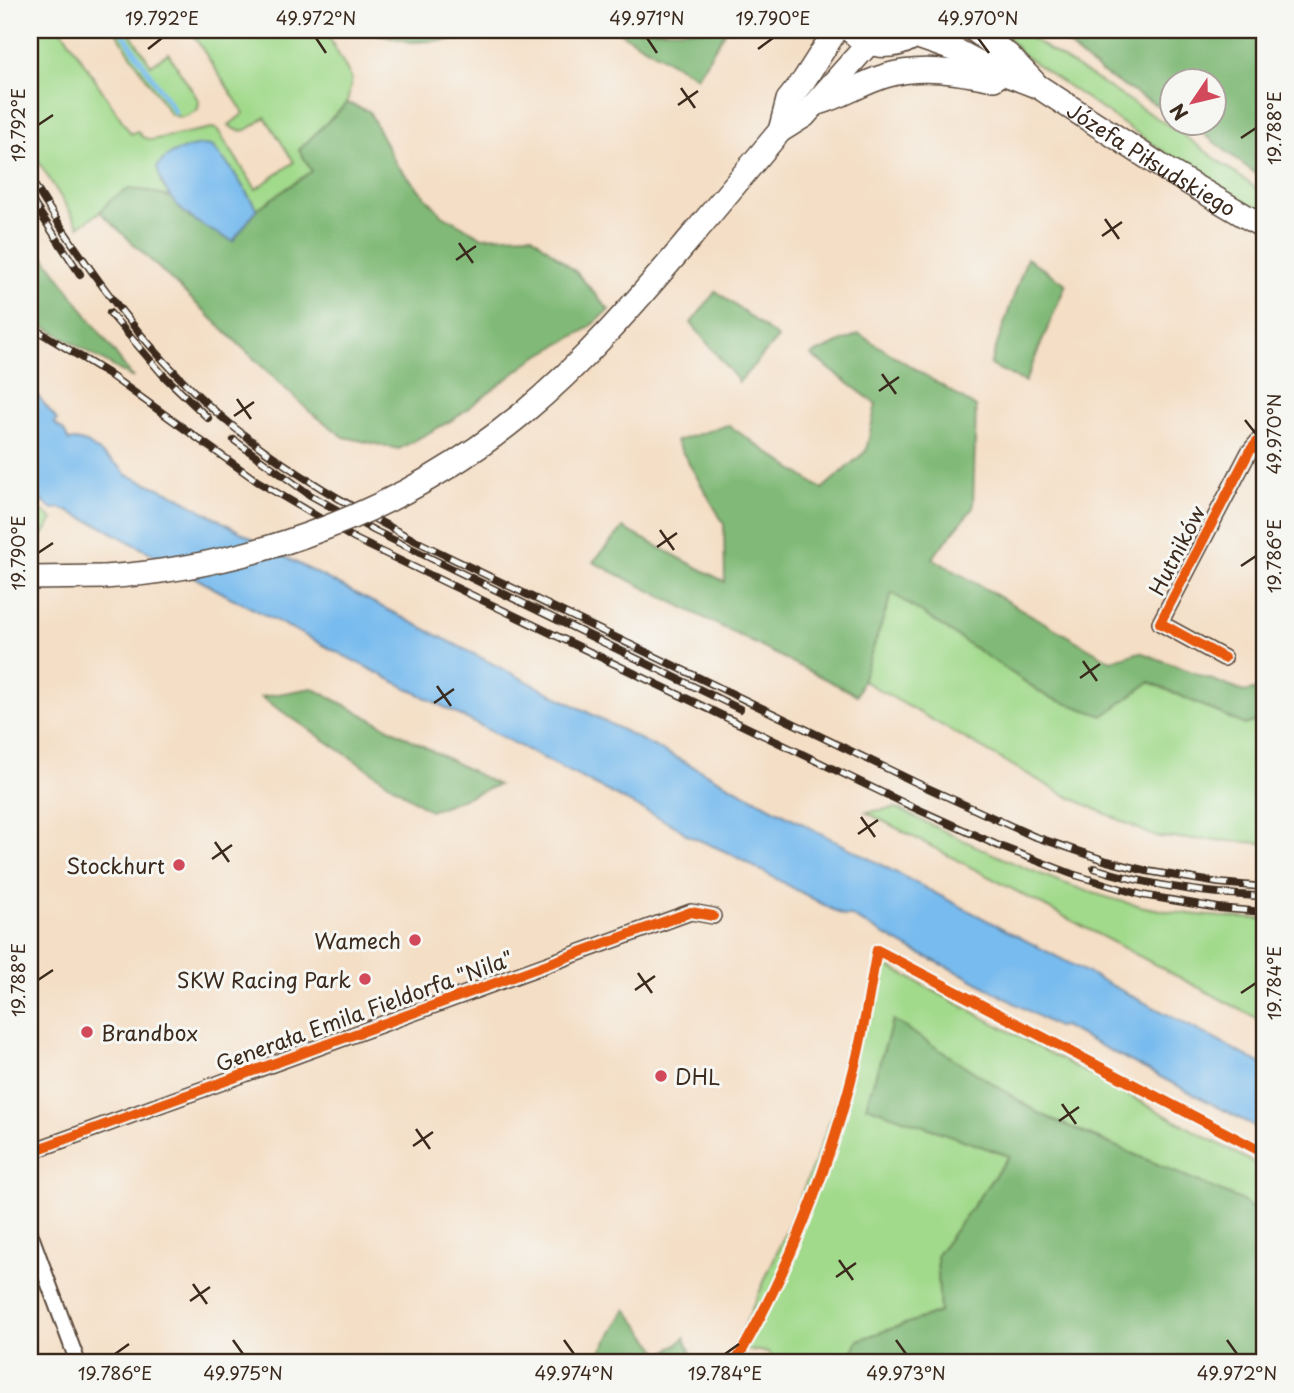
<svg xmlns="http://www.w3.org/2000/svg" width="1294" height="1393" font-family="'Playpen Sans',sans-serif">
  <rect width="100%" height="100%" fill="#f6f6f2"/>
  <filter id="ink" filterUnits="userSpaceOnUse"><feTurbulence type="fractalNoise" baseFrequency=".0143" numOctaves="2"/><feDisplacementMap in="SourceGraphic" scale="14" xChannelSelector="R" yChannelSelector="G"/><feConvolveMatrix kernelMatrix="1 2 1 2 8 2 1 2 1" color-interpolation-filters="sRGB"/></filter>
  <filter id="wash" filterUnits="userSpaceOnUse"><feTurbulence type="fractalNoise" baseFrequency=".00686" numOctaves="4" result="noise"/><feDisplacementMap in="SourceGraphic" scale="28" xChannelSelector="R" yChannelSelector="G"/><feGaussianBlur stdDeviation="1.57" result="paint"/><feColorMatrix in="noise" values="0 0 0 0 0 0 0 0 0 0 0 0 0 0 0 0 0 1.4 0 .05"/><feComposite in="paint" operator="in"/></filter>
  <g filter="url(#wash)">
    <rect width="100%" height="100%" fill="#f4dec5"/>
    <!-- green -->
    <path fill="#a2da8c" stroke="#6e8255" stroke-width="2" d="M30,30H62L131,134L137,131L142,137L151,140L212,128L217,129L256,189L294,162L265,117C253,126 242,138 229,125L244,113L190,30H325L352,79L347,103L299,150L312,171L257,209L231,168L161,183L171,198L149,191L111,199L100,212L79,226L30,148Z
      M115,30H128L151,65L168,53L199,101L198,109C189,116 180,120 170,114Z
      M1002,30H1018L1182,134L1264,194V217L1224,193L1049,73L1021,53Z
      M30,501L53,519L43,535H30Z
      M892,592L1048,697L1150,682L1245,725L1264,718V843L1156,837L1061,793L862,680Z
      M896,808C973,845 1052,885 1136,905C1177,915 1222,917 1264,919V1022L866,812Z
      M880,962L1264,1168V1217L1241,1200L1040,1114L893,1020L866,1106L1009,1156L937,1255L940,1312L858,1340L848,1363H773L769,1352L734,1349C791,1223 846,1096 880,962Z"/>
    <!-- forest -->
    <path fill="#81ba78" stroke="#5e724b" stroke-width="2" d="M361,30H479L471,39L411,42Z
      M615,30H726L697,77Z
      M1054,30H1264V180L1189,123L1214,122V80H1172L1171,113C1128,89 1086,68 1054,30Z
      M347,103L369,111L396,164L441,214L481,237L531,235L576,272L609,310L587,329L533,359L454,419L399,449L344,437L309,411L100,212L111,199L129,189L149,191L171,198L190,218L233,241L257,209L312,171L299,150Z
      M30,237L133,378L30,318Z
      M1027,258L1066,284L1025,382L990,365Z
      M716,291L778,338L739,382L691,323Z
      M859,334L976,407L973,508L932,558L1111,661L1140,652L1244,692L1264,688V718L1245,725L1150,682L1103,716L1048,697L892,593L857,695L593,562L623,528L725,582L724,524L676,441L728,425L822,489L866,451L876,404L811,355Z
      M312,688L498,785L430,811L261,697Z
      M893,1020L1040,1114L1241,1200L1264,1217V1363H848L858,1340L940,1312L937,1255L1009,1156L866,1106Z
      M626,1309L662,1355L685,1338L695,1363H594Z"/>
    <!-- water -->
    <path fill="#78bbee" stroke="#5a7286" stroke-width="2" d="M200,145L212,146L231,168L257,209L233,241C198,226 166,206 157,167C169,151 181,149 200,145Z
      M30,386L57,420L54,423L64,431L69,441L75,440L87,443L120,467L127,475L173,494L283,556L698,769L1264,1065V1131L1063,1026L1057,1027L964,975L914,951L851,916H844L729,853L687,835L677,827L230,597L101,526L60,508L52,509L30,491Z"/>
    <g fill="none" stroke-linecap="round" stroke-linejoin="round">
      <!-- stream -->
      <path stroke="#78bbee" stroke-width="5" d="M121,30L175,112"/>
    </g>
  </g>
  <g filter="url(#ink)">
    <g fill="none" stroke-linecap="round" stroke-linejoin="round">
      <defs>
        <path id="street" d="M1224,658L1160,623L1249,452L1264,434
          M30,1152L691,912L713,916
          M30,1233L78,1363"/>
        <g id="primary">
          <path d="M850,30C871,51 901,50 922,30"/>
          <path d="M974,30L1008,55L1034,82"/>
          <path id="s1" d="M915,36L955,50L987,67L1039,87L1167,170L1264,227"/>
          <path d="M818,103C841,97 862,83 885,76C921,65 958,72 994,79"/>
          <path d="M780,131L788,100L804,80L836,30"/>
          <path d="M692,236L780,131L804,116L869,43"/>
          <path d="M30,578L104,577"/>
        </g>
      </defs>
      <!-- street casing -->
      <use href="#street" stroke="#574537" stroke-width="18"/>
      <!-- primary casing -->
      <use href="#primary" stroke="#574537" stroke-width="26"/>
      <!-- street -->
      <use href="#street" stroke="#fff" stroke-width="14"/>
      <!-- primary -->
      <use href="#primary" stroke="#fff" stroke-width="23"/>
      <defs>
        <path id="rail" d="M30,178C87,270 151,360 235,428C291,473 353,508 416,541L917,783L1033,836L1107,861L1147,871L1219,883L1264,887
          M30,198L80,274
          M110,313L163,375L208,418
          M30,326L107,373L257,481L355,539L904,803L999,846L1072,874L1142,895L1218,908L1264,912
          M234,440L310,495L375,531L740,709
          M1094,868C1146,885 1202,893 1256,896"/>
      </defs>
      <!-- rail casing -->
      <use href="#rail" stroke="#3b2a1e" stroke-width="8"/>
      <!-- rail -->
      <use href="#rail" stroke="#f6f6f2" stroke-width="5" stroke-dasharray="16" stroke-linecap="butt"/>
      <defs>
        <path id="primary-bridge" d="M104,577C255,567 406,510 523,413C587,360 639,298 692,236"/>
      </defs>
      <!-- primary-bridge casing -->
      <use href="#primary-bridge" stroke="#574537" stroke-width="26" stroke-linecap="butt"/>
      <!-- primary-bridge -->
      <use href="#primary-bridge" stroke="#fff" stroke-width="23"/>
      <defs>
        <path id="cycleway" d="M1224,658L1160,623L1249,452L1264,434
          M30,1152L691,912L713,916
          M735,1363C789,1270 830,1165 856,1061C865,1024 870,987 877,950L1264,1153"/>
      </defs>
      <!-- cycleway casing -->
      <use href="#cycleway" stroke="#f6f6f2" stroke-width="15"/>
      <!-- cycleway -->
      <use href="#cycleway" stroke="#e8590c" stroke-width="10"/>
    </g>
  </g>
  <!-- ticks -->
  <path fill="none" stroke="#3b2a1e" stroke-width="2.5" d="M316,38L326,53M647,38L657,53M978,38L989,53M148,49L162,38M758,49L773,38M681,88L695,108M678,105L698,91M38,125L53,115M1241,138L1256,128M1105,219L1119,239M1102,236L1122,222M459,243L473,263M456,260L476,246M882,374L896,394M879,391L899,377M237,399L251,419M234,416L254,402M1245,420L1256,434M660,530L674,550M657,547L677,533M38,553L53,543M1241,566L1256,556M1083,661L1097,681M1080,678L1100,664M437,686L451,706M434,703L454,689M861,817L875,837M858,834L878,820M215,842L229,862M212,859L232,845M638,973L652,993M38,980L53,970M635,990L655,976M1241,993L1256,983M1062,1104L1076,1124M1059,1121L1079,1107M416,1129L430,1149M413,1146L433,1132M839,1260L853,1280M836,1277L856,1263M193,1284L207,1304M190,1301L210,1287M233,1340L243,1354M564,1340L574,1354M896,1340L906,1354M1227,1340L1237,1354M115,1354L129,1344M725,1354L739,1344"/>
  <!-- markers -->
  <g fill="#d1495b" stroke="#f6f6f2" stroke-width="2.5">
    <circle cx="179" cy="865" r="7"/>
    <circle cx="415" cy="940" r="7"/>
    <circle cx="365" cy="979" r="7"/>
    <circle cx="87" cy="1032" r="7"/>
    <circle cx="661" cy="1076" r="7"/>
  </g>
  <g text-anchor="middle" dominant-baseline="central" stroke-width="6" stroke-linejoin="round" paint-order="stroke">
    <!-- street labels -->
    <g font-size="21" fill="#3b2a1e" stroke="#f6f6f2">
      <text stroke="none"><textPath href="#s1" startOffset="268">Józefa Piłsudskiego</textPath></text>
      <text transform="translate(1176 550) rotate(-63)">Hutników</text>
      <text transform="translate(364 1010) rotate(-20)">Generała Emila Fieldorfa "Nila"</text>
    </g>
    <!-- poi labels -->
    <g font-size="21" fill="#3b2a1e" stroke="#f6f6f2" text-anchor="end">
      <text x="165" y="865">Stockhurt</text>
      <text x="401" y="940">Wamech</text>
      <text x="351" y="979">SKW Racing Park</text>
      <text x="101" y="1032" text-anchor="start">Brandbox</text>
      <text x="675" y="1076" text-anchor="start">DHL</text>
    </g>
  </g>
  <!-- margin -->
  <rect width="1294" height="1393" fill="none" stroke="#f6f6f2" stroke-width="77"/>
  <!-- north arrow -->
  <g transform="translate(1193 102) rotate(235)"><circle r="33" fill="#f6f6f2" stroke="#aba49d" stroke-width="2"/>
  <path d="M0-5L12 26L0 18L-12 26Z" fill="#d1495b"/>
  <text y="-10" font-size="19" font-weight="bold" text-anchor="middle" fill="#3b2a1e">N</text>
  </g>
  <rect x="38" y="38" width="1218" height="1316" fill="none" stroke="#3b2a1e" stroke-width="2.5"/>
  <g font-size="18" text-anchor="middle" fill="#3b2a1e">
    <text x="162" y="25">19.792°E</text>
    <text x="316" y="25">49.972°N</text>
    <text x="647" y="25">49.971°N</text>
    <text x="773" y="25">19.790°E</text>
    <text x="978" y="25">49.970°N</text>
    <text transform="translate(19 125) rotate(-90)" y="6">19.792°E</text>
    <text transform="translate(1275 128) rotate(-90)" y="6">19.788°E</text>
    <text transform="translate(1275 434) rotate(-90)" y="6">49.970°N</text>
    <text transform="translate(19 553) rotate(-90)" y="6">19.790°E</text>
    <text transform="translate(1275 556) rotate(-90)" y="6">19.786°E</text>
    <text transform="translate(19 980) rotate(-90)" y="6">19.788°E</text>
    <text transform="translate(1275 983) rotate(-90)" y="6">19.784°E</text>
    <text x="115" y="1380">19.786°E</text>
    <text x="243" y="1380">49.975°N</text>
    <text x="574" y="1380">49.974°N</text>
    <text x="725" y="1380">19.784°E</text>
    <text x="906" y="1380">49.973°N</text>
    <text x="1237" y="1380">49.972°N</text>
  </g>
</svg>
